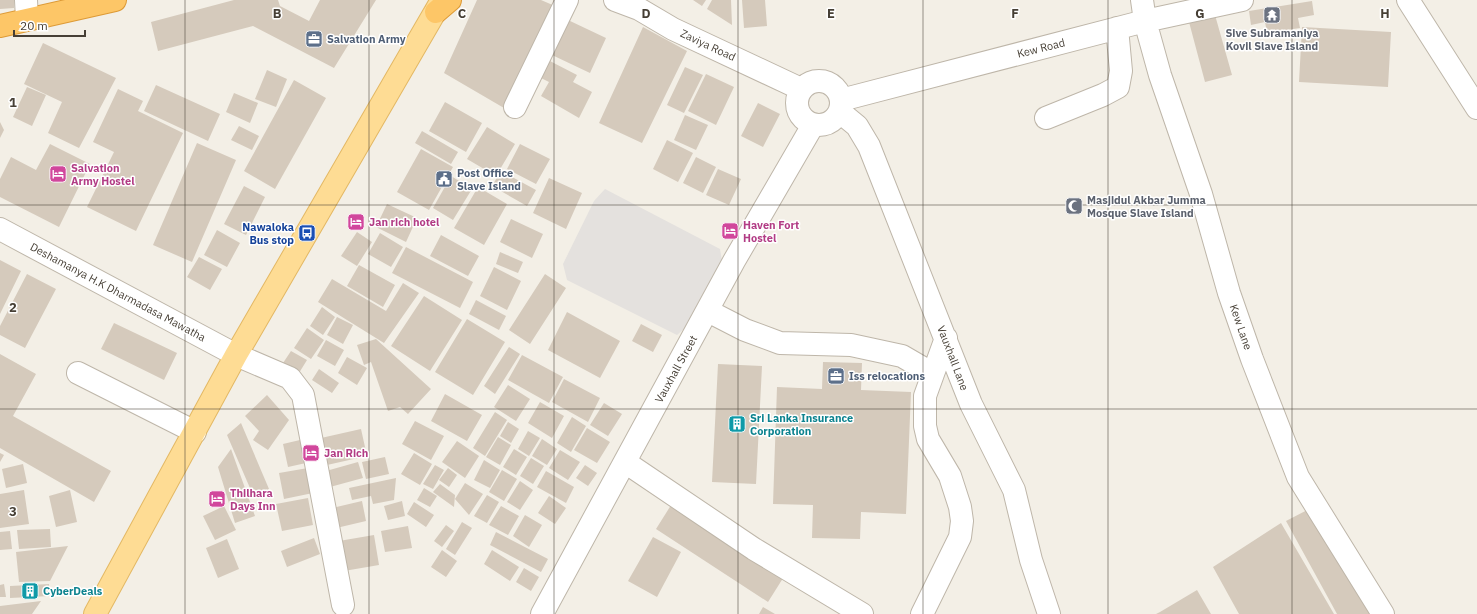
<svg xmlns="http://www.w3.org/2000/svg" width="1477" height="614" font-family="'IBM Plex Sans',sans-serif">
  <rect width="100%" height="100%" fill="#f3efe6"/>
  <!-- parking -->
  <path fill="#e4e1de" d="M605,189L720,249L722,261L686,327L677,335L567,280L563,264L594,201Z"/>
  <!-- building -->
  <path fill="#d5cabc" d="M0,0H14V8L0,9Z
    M234,0H278L280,6L309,21L320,0H376L334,68L253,26L158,51L151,22Z
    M477,0H541L555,6L504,108L444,73Z
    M693,0H706L702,6Z
    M712,0H731L732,25L707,9Z
    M742,0H765L767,26L744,28Z
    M1312,1L1314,15L1298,18L1300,28L1267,33L1265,22L1251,25L1249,11Z
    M1215,15L1232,75L1205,82L1189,22Z
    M568,20L606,38L590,73L552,55Z
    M643,27L687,51L642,143L599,123Z
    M1302,27L1391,32L1388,87L1299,82Z
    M43,43L116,78L79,148L48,133L62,102L24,84Z
    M548,60L577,75L573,82L592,92L579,118L541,96L549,82L539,77Z
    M685,67L703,75L684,113L667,105Z
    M267,70L287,79L276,107L255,99Z
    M706,74L734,87L716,125L688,111Z
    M294,80L326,98L275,189L244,171Z
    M156,85L220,114L208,141L144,111Z
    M27,87L46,95L32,126L13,117Z
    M118,89L143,101L138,111L183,133L136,231L87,207L114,152L93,142Z
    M234,93L258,103L250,123L226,112Z
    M445,102L482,123L466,152L429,131Z
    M758,103L780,114L763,147L741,136Z
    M685,115L708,125L696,150L674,140Z
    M0,122L4,130L0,138Z
    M239,126L259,136L252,150L231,140Z
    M487,127L515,144L496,176L467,159Z
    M422,131L458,152L451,164L415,143Z
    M667,140L693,153L678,182L653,169Z
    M197,143L236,160L192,262L153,245Z
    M50,144L90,164L59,227L0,197V179L11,157L36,170Z
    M520,144L550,159L536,184L507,169Z
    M421,149L453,167L429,210L397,192Z
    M696,157L716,167L703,193L683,183Z
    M718,169L741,179L729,205L706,195Z
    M501,171L536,190L527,206L492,186Z
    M451,176L472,189L453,220L433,208Z
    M549,178L582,193L566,229L533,213Z
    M244,186L265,197L246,235L224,224Z
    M478,187L507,204L484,245L454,228Z
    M387,204L417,218L406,242L376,227Z
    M511,219L543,234L532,258L500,242Z
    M217,230L240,243L227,267L204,255Z
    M357,232L372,242L357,266L341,256Z
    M380,233L403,247L391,267L368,254Z
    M441,235L479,256L468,276L430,256Z
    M406,247L473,282L460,308L392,273Z
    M500,252L523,262L518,273L496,264Z
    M199,257L222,269L210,290L187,277Z
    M0,260L21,271L0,314Z
    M359,265L395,285L383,307L347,286Z
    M494,267L521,281L507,310L480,296Z
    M27,274L56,289L25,348L0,335V326Z
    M545,274L566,288L530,344L509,330Z
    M332,279L386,311L403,283L419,293L384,343L318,302Z
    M424,296L462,320L430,371L391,346Z
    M476,300L506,316L499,330L469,314Z
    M322,307L335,317L323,335L310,326Z
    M567,312L620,341L600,378L548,350Z
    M337,317L353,325L343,344L327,335Z
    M467,319L505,342L473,395L435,372Z
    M114,323L177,353L164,380L101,349Z
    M641,324L662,335L653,352L632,341Z
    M307,328L324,340L311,359L294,348Z
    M376,339L431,389L408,414L400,407L388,411L371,362L364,365L357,345Z
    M326,340L344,350L335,366L317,356Z
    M509,347L520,354L495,394L484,386Z
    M291,351L307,360L299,373L283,363Z
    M0,354L36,374L13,416L111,471L94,502L0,448Z
    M522,355L563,377L549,403L508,380Z
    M347,357L367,368L357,385L338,373Z
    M823,362L862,363L861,390L911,392L906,514L861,512L860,539L812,538L813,505L773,504L777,387L822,389Z
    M718,364L762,366L756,484L712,482Z
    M319,369L339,383L332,393L312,380Z
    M564,379L600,398L588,422L552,402Z
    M508,385L530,399L516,421L494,407Z
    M445,394L482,415L467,441L431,421Z
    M267,395L289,420L268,450L253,440L259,431L245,416Z
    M540,402L564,416L552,438L528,423Z
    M604,403L622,414L608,436L590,425Z
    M495,412L507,420L485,456L473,448Z
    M572,417L586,426L571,452L557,443Z
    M415,421L444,436L431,460L402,444Z
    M508,422L519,429L511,443L500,436Z
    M241,423L269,489L253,495L227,435Z
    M587,428L610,442L597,463L574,450Z
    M361,429L367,456L327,465L321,438Z
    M528,431L540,438L529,456L518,449Z
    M498,437L511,445L500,465L486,457Z
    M542,439L557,449L547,465L532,456Z
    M300,440L306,463L288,467L283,444Z
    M457,441L479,456L465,478L442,462Z
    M231,449L255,516L235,523L218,467Z
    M514,449L527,457L516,475L503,467Z
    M560,450L580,462L568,480L549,468Z
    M0,453L4,455L0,462Z
    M414,453L432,464L420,485L401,474Z
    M385,457L389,474L366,479L362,462Z
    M531,458L544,466L533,484L520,476Z
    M484,460L500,470L490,488L474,480Z
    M358,462L363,478L330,487L326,471Z
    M23,464L27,483L6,488L2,469Z
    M435,465L444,470L433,489L423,484Z
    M585,465L597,473L588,486L576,478Z
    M308,468L313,493L284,499L279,473Z
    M448,468L457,475L449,487L439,480Z
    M502,470L517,479L504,501L489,492Z
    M546,471L574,487L566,503L537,487Z
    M396,478L394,500L373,504L371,496L352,500L349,488Z
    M520,481L533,490L520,510L507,502Z
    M465,483L483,494L469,515L455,499Z
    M440,484L455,495L454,507L433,492Z
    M424,488L437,496L430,507L417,500Z
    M24,490L29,524L0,528V494Z
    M70,490L77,522L56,527L49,496Z
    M487,495L499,502L487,523L474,516Z
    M549,496L566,508L555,524L538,513Z
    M308,498L313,525L282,531L276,504Z
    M362,501L366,521L332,529L328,509Z
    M402,501L405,516L388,520L384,506Z
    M414,502L434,515L426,527L407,514Z
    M673,502L785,575L768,602L656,529Z
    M224,506L236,530L215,540L203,516Z
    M501,506L519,516L508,535L489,525Z
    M1315,506L1376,614H1337L1286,521Z
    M525,515L542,525L529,547L513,536Z
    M462,522L472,528L455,555L446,549Z
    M1281,523L1334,614H1239L1213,567Z
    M446,525L454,531L442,547L434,541Z
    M408,526L412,548L385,552L381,531Z
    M50,529L51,547L19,549L17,530Z
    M10,531L12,549L0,550V532Z
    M496,532L548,559L541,572L490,545Z
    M374,535L379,565L344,571L339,541Z
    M653,537L681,552L657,597L628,581Z
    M314,538L320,554L287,567L281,551Z
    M227,539L239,569L218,578L206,548Z
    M68,546L50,581L19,582L16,552Z
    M442,550L457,561L446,577L431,567Z
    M492,550L519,567L510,581L484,564Z
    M524,568L539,577L531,591L516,582Z
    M4,584L6,597H0V585Z
    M49,584L50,596L10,598V586Z
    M1197,590L1211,614H1156L1160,612Z
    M41,601L32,614H0V606Z
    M763,607L775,614H759Z"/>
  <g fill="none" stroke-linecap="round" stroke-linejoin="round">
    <defs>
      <path id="minor" d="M26,0L27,19
        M615,0L639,9L673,29L801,89
        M1142,0L1145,21L1160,75L1201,194L1229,293L1252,359L1298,477L1383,614
        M1408,0L1477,108
        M797 103a22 22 0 1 1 44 0a22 22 0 1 1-44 0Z
        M841,100L1145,21L1242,0
        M515,107L567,0
        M840,112L857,126L869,146L971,404L1014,490L1031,560L1049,614
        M1046,118L1103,95L1118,87L1121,71L1117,28
        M0,229L236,355L290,378L303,395L343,605
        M708,311L745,330L780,343L851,345L902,356L933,374
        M78,373L195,432
        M625,462L754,549L862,614
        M542,614L734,261L813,125
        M922,614L960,537L962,521L960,507L950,476L928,439L925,426V396L946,338"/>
      <path id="major" d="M95,614L236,355L442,0"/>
      <path id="highway" d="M436,12L450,0
        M0,26L115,0"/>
    </defs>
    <!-- minor casing -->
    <use href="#minor" stroke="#beb6a9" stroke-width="24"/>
    <!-- major casing -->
    <use href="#major" stroke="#e3b864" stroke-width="24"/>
    <!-- highway casing -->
    <use href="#highway" stroke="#dd9a36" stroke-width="24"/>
    <!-- minor -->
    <use href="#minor" stroke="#fff" stroke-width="22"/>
    <!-- major -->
    <use href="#major" stroke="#fedc94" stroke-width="22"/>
    <!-- highway -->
    <use href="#highway" stroke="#fdc667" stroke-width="22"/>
  </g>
  <!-- grid -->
  <path fill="none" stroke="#463f35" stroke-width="1" stroke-opacity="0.55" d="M185,0V614M369,0V614M554,0V614M738,0V614M923,0V614M1108,0V614M1292,0V614M0,205H1477M0,409H1477"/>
  <!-- icons -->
  <defs>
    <symbol id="temple-square" viewBox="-11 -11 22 22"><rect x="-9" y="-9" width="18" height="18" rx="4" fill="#6b7280" stroke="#fff"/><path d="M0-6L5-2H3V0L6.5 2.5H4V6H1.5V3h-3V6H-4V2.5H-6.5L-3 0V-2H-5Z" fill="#fff"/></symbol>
    <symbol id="office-square" viewBox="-11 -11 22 22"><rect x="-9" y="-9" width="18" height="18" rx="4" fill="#5c6f8a" stroke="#fff"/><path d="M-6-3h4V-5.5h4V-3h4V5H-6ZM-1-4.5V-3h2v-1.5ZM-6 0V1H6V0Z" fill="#fff"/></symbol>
    <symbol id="hotel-square" viewBox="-11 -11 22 22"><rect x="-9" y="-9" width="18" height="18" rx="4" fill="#d1479c" stroke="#fff"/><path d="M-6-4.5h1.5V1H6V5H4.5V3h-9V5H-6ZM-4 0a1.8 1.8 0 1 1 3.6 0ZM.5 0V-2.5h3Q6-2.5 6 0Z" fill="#fff"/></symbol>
    <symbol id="civic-square" viewBox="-11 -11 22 22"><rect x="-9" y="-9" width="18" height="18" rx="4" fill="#5c6f8a" stroke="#fff"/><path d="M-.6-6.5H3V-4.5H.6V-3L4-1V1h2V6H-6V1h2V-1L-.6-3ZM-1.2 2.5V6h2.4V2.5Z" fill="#fff"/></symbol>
    <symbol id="mosque-square" viewBox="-11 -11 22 22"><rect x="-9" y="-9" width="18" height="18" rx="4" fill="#6b7280" stroke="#fff"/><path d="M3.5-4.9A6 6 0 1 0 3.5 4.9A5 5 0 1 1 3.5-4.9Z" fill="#fff"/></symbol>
    <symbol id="bus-square" viewBox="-11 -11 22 22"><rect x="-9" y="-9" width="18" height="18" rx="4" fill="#1a4fb4" stroke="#fff"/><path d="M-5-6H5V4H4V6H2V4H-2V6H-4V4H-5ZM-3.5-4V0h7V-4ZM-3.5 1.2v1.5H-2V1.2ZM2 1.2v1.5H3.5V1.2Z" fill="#fff"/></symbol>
    <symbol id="building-square" viewBox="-11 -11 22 22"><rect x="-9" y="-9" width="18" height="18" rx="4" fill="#0f9aa8" stroke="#fff"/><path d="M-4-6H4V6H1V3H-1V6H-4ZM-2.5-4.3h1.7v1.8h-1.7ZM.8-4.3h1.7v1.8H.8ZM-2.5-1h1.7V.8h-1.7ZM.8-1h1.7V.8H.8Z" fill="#fff"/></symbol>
  </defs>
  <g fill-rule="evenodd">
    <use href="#temple-square" x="1262" y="5" width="20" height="20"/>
    <use href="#office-square" x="304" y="29" width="20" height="20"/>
    <use href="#hotel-square" x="48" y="164" width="20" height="20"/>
    <use href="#civic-square" x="434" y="169" width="20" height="20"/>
    <use href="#mosque-square" x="1064" y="196" width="20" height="20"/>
    <use href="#hotel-square" x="346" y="212" width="20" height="20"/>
    <use href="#hotel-square" x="720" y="221" width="20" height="20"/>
    <use href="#bus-square" x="297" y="223" width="20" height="20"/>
    <use href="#office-square" x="826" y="366" width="20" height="20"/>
    <use href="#building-square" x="727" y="414" width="20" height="20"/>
    <use href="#hotel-square" x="301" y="443" width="20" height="20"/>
    <use href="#hotel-square" x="207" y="489" width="20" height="20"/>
    <use href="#building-square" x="20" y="581" width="20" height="20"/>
  </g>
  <g text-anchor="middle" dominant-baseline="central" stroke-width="3" stroke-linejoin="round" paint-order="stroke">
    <!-- worship labels -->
    <g font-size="11" font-weight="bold" fill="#5b616d" stroke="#fff">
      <text x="1272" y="33">Sive Subramaniya<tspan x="1272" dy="13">Kovil Slave Island</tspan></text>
      <text x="1087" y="200" text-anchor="start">Masjidul Akbar Jumma<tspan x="1087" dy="13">Mosque Slave Island</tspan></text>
    </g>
    <!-- service labels -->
    <g font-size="11" font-weight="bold" fill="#4e5e75" stroke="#fff" text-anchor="start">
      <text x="327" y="39">Salvation Army</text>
      <text x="457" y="173">Post Office<tspan x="457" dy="13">Slave Island</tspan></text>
      <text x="849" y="376">Iss relocations</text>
    </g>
    <!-- street labels -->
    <g font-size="11" fill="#463f35" stroke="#fff">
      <text transform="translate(708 45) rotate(25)">Zaviya Road</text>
      <text transform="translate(1041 48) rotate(-14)">Kew Road</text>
      <text transform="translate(118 292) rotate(28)">Deshamanya H.K Dharmadasa Mawatha</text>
      <text transform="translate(1241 327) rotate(71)">Kew Lane</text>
      <text transform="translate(953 358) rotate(69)">Vauxhall Lane</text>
      <text transform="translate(676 369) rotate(-61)">Vauxhall Street</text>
    </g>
    <!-- hotel labels -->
    <g font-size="11" font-weight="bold" fill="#b23c85" stroke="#fff" text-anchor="start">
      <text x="71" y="168">Salvation<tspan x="71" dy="13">Army Hostel</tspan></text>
      <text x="369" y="222">Jan rich hotel</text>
      <text x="743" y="225">Haven Fort<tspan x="743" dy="13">Hostel</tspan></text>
      <text x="324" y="453">Jan Rich</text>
      <text x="230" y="493">Thilhara<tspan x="230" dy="13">Days Inn</tspan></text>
    </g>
    <!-- transit labels -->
    <g font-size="11" font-weight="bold" fill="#164399" stroke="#fff" text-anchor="end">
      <text x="294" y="227">Nawaloka<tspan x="294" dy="13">Bus stop</tspan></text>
    </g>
    <!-- culture labels -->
    <g font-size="11" font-weight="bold" fill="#0d838f" stroke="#fff" text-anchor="start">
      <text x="750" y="418">Sri Lanka Insurance<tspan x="750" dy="13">Corporation</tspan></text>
      <text x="43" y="591">CyberDeals</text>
    </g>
  </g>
  <g font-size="13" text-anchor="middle" font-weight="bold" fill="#463f35" stroke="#fff" stroke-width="3" stroke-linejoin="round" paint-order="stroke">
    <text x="277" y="18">B</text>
    <text x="462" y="18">C</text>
    <text x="646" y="18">D</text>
    <text x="831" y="18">E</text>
    <text x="1015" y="18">F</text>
    <text x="1200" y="18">G</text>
    <text x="1385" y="18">H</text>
    <text x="13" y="107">1</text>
    <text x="13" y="312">2</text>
    <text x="13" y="516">3</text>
  </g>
  <!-- scale -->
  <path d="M14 30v6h71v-6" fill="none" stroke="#463f35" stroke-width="2"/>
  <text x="20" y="30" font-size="12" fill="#463f35" stroke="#ffffff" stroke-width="3" paint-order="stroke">20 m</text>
</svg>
